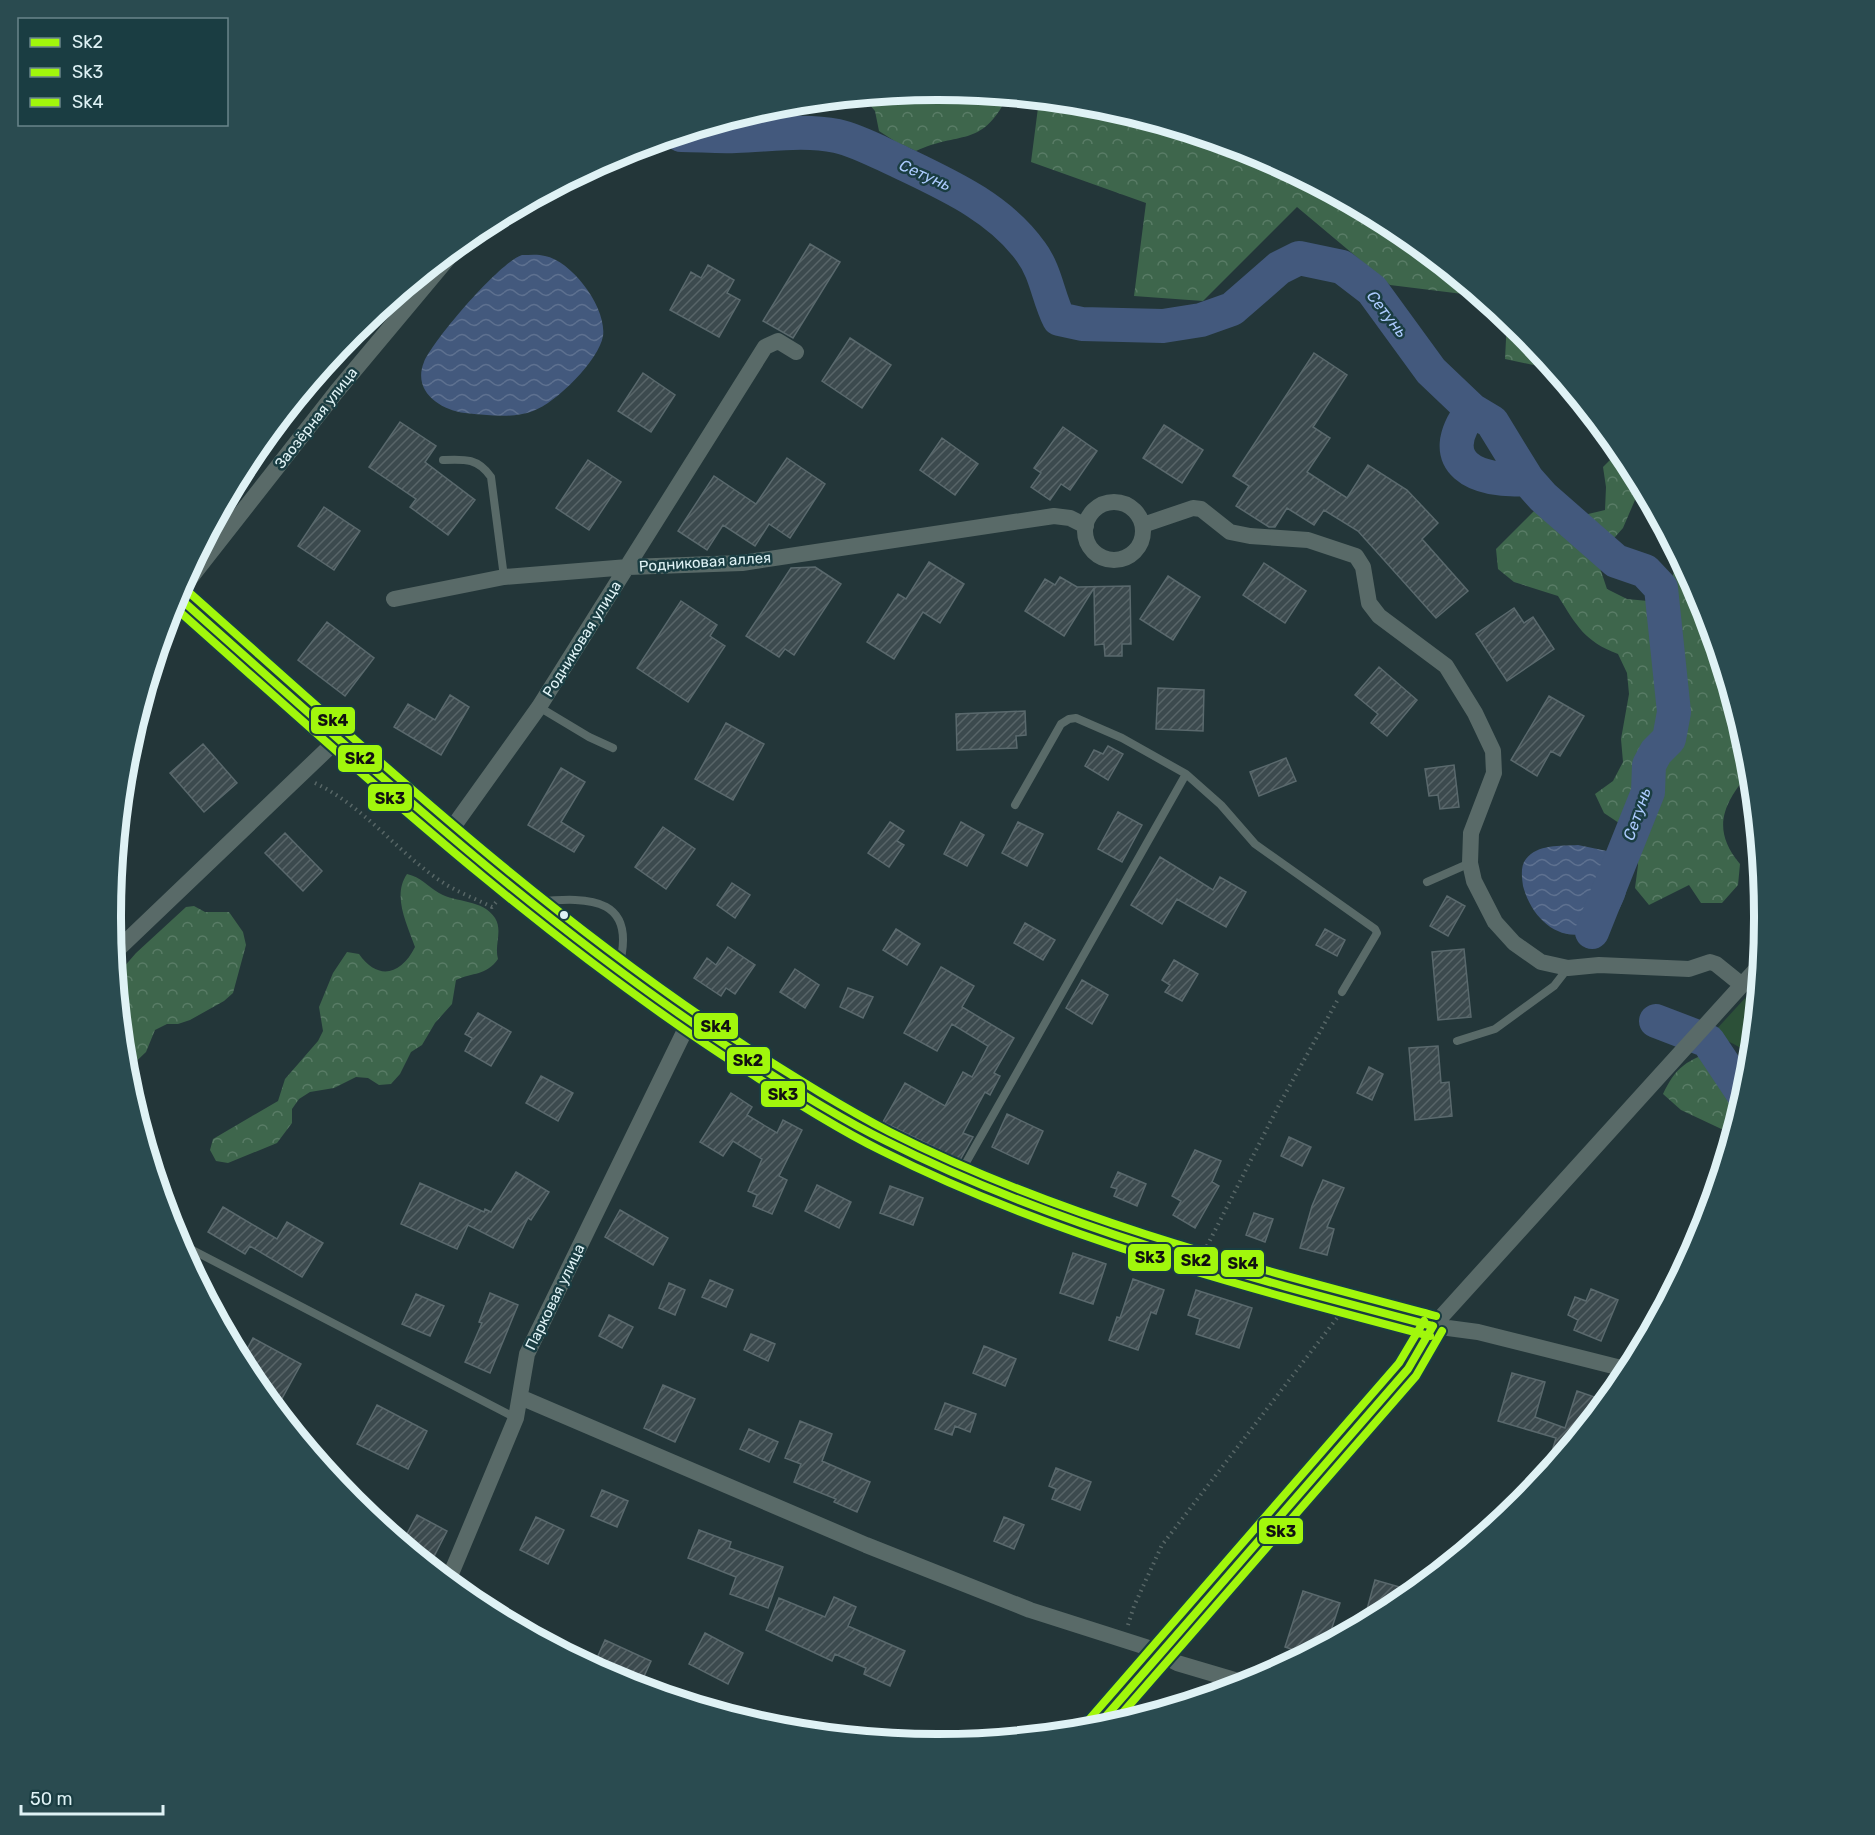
<svg xmlns="http://www.w3.org/2000/svg" width="1875" height="1835" font-family="Rubik,sans-serif">
  <defs>
    <pattern id="forest-crowns" width="20" height="18" patternUnits="userSpaceOnUse" patternTransform="scale(1.5)"><rect width="20" height="18" fill="#3e664c"/><path d="M2 6a3 3 0 1 1 6 0M12 15a3 3 0 1 1 6 0" fill="none" stroke="#597c66"/></pattern>
    <pattern id="water-waves" width="16" height="10" patternUnits="userSpaceOnUse" patternTransform="scale(1.5)"><rect width="16" height="10" fill="#43597d"/><path d="M0 5q4-4 8 0t8 0" fill="none" stroke="#5e7190"/></pattern>
    <pattern id="building-hatch" width="6" height="6" patternUnits="userSpaceOnUse" patternTransform="scale(1.5)"><rect width="6" height="6" fill="#3c4a4e"/><path d="M-1 1l2-2M0 6l6-6M5 7l2-2" fill="none" stroke="#586568"/></pattern>
  </defs>
  <rect width="100%" height="100%" fill="#233639"/>
  <!-- forest -->
  <path fill="url(#forest-crowns)" d="M938,90L1006,99C981,148 959,131 916,151L896,142L879,131L875,111L863,97Z
    M1039,100L1099,106L1254,153L1398,230L1479,296L1390,285L1297,207L1203,301L1134,296L1146,203L1031,162Z
    M1507,320L1523,333L1553,369L1505,359Z
    M1619,451L1641,486L1623,528L1608,545L1600,568L1607,589L1627,599L1648,601C1671,584 1678,577 1674,548L1702,601L1749,756L1751,770C1724,803 1710,828 1740,864L1738,885L1722,903H1701L1689,885L1649,905L1635,888L1638,865L1634,843L1622,825L1604,813L1595,794L1613,781L1623,762L1621,739L1629,694L1627,673L1618,654C1584,641 1577,626 1558,596L1514,582L1498,569L1496,549L1543,502L1584,515L1605,510L1606,487L1603,467Z
    M407,874C421,877 427,886 439,893C456,903 483,899 495,918C503,931 494,945 498,959C486,976 473,972 456,980L452,1004L435,1023L422,1045L411,1052L400,1074L391,1084L379,1085L368,1078L356,1077L334,1088L310,1092L299,1099L292,1109V1123L277,1143L228,1163L216,1161L210,1150L213,1139L278,1101L285,1079L318,1041L323,1031L319,1007L333,973L347,952L359,954C378,981 401,975 415,947C407,924 392,896 407,874Z
    M194,906L205,912H229L243,932L246,945L233,993L224,1001L190,1020L178,1024H167L155,1030L146,1052L125,1072L116,976L136,953L186,907Z
    M1710,1052L1750,1068L1732,1134L1681,1110L1663,1094C1675,1069 1684,1062 1710,1052Z"/>
  <!-- green -->
  <path fill="#2c5038" d="M1758,984L1752,1054L1713,1033Z"/>
  <!-- water -->
  <path fill="url(#water-waves)" d="M522,255C530,255 538,254 545,256C572,261 607,308 603,336C599,360 556,403 533,411C513,419 487,415 465,413C440,410 412,391 424,362C434,339 500,262 522,255Z
    M1578,845L1607,851L1621,858C1629,883 1630,891 1616,915C1612,922 1606,924 1599,928C1563,948 1532,920 1523,886C1522,878 1520,866 1526,859C1537,844 1561,846 1578,845Z"/>
  <g fill="none" stroke-linecap="round" stroke-linejoin="round">
    <!-- river -->
    <path stroke="#43597d" stroke-width="34" d="M681,135C699,135 718,137 736,136C769,135 804,129 837,136C859,141 880,153 900,162C948,185 1000,208 1031,252C1046,272 1048,297 1059,319L1082,324L1163,326L1201,320L1232,309L1279,268L1299,258L1342,267L1372,290L1431,371L1472,410L1492,422L1527,479L1543,497L1616,561L1645,571L1661,588L1674,712L1669,739L1656,752L1649,765L1648,792L1592,932
      M1472,410C1432,463 1477,483 1527,479
      M1656,1021L1708,1041L1744,1095"/>
  </g>
  <!-- building -->
  <path fill="url(#building-hatch)" stroke="#5a696d" stroke-width="1.5" d="M810,244L840,262L793,338L763,321Z
    M708,265L734,280L727,293L740,300L719,337L670,310L691,272L701,278Z
    M850,338L891,365L862,408L822,381Z
    M1314,353L1347,375L1313,427L1330,438L1307,472L1347,498L1368,465L1407,490L1438,523L1422,539L1468,591L1436,618L1358,531L1324,510L1314,525L1287,508L1275,527H1269L1236,506L1249,486L1233,476Z
    M643,373L675,395L651,432L618,411Z
    M400,422L436,446L425,462L475,500L448,535L410,507L416,499L369,467Z
    M1164,425L1203,450L1182,483L1143,458Z
    M1063,427L1097,451L1070,490L1061,484L1050,500L1031,487L1041,473L1034,468Z
    M942,438L978,464L955,495L920,470Z
    M787,458L825,484L790,538L769,524L755,546L723,525L707,550L678,531L714,476L756,504Z
    M588,460L621,482L589,530L556,508Z
    M324,507L360,531L334,570L298,546Z
    M929,562L964,584L940,623L923,612L894,659L867,642L898,594L906,599Z
    M1264,563L1306,591L1285,623L1243,595Z
    M815,567L841,584L794,655L785,649L779,657L746,636L791,568Z
    M1168,576L1200,597L1173,640L1140,619Z
    M1060,577L1077,587L1130,586L1131,644H1122V656H1105L1104,644L1095,645L1094,588L1064,636L1025,611L1045,579L1055,585Z
    M681,601L717,625L710,636L725,646L688,702L637,668Z
    M1514,608L1524,623L1533,617L1554,649L1507,681L1476,634Z
    M327,622L374,658L345,696L298,660Z
    M1379,667L1417,700L1387,736L1371,723L1378,714L1355,695Z
    M1158,688L1204,690L1203,731L1156,729Z
    M450,695L469,707L441,755L394,727L408,704L435,720Z
    M1549,696L1584,716L1560,756L1551,751L1537,776L1511,760Z
    M1025,711L1026,735L1016,736L1017,748L957,750L956,714Z
    M726,723L764,744L733,800L695,779Z
    M203,744L237,783L204,812L170,773Z
    M1108,746L1123,754L1108,780L1085,766L1094,750L1103,754Z
    M1286,758L1296,781L1259,796L1250,772Z
    M1454,765L1459,807L1440,809L1438,795L1429,796L1425,769Z
    M561,768L585,782L561,822L584,836L574,852L528,825Z
    M1118,812L1142,825L1122,862L1098,849Z
    M890,822L904,831L897,841L904,845L889,867L868,853Z
    M961,822L984,835L967,866L944,854Z
    M1018,822L1043,834L1027,866L1002,853Z
    M663,827L695,849L666,889L635,867Z
    M285,833L322,871L303,891L265,853Z
    M1160,857L1213,890L1220,877L1246,892L1226,927L1177,899L1162,924L1131,905Z
    M732,883L750,895L735,918L717,905Z
    M1447,896L1465,906L1448,936L1430,926Z
    M1025,923L1055,940L1043,960L1014,943Z
    M896,929L920,944L907,965L883,950Z
    M1325,929L1345,940L1337,956L1316,945Z
    M728,947L755,965L735,994L726,988L721,996L694,978L707,958L716,965Z
    M1464,949L1471,1017L1438,1020L1432,952Z
    M1174,960L1198,974L1182,1001L1165,992L1170,985L1162,980Z
    M941,967L974,986L962,1007L1014,1038L994,1073L1000,1076L990,1095L985,1092L963,1133L973,1137L960,1160L883,1122L905,1083L945,1106L963,1072L972,1077L988,1046L952,1024L937,1051L904,1033Z
    M795,969L819,985L805,1008L780,992Z
    M1082,980L1108,995L1092,1024L1066,1008Z
    M848,988L873,997L863,1018L840,1007Z
    M478,1013L511,1032L491,1066L465,1051L472,1038L465,1034Z
    M1438,1046L1441,1083L1449,1082L1452,1116L1415,1120L1409,1048Z
    M1369,1067L1383,1074L1372,1100L1357,1093Z
    M541,1076L573,1093L558,1121L526,1103Z
    M731,1093L752,1107L747,1115L777,1133L783,1120L802,1130L779,1176L787,1180L772,1214L753,1206L757,1195L748,1191L762,1159L733,1141L723,1156L700,1142Z
    M1007,1114L1043,1131L1028,1164L992,1147Z
    M1289,1137L1311,1147L1302,1166L1281,1156Z
    M1195,1150L1221,1161L1212,1182L1219,1186L1195,1228L1173,1215L1181,1201L1172,1196Z
    M516,1172L549,1192L531,1220L528,1218L513,1248L468,1225L457,1249L401,1224L420,1183L484,1212L485,1209L491,1212Z
    M1118,1172L1146,1184L1137,1206L1114,1196L1117,1189L1111,1187Z
    M1323,1180L1344,1188L1327,1227L1334,1229L1327,1255L1300,1248L1312,1206Z
    M817,1185L851,1202L839,1228L805,1211Z
    M890,1186L923,1198L913,1225L880,1213Z
    M223,1207L277,1239L287,1222L323,1243L302,1277L250,1246L245,1254L208,1232Z
    M620,1210L668,1238L653,1265L605,1237Z
    M1254,1213L1273,1219L1265,1242L1246,1235Z
    M1073,1253L1106,1264L1093,1304L1060,1293Z
    M1133,1279L1164,1290L1156,1314L1151,1312L1138,1350L1109,1340L1117,1317L1120,1318Z
    M710,1280L733,1290L726,1307L702,1297Z
    M669,1283L685,1290L675,1315L659,1308Z
    M1591,1289L1618,1300L1601,1341L1574,1330L1578,1320L1568,1315L1575,1297L1586,1301Z
    M1196,1290L1252,1308L1239,1348L1196,1334L1200,1319L1188,1315Z
    M490,1293L518,1305L490,1373L465,1362L482,1323L479,1322Z
    M416,1294L444,1306L430,1336L402,1324Z
    M609,1315L633,1327L622,1348L599,1336Z
    M751,1334L775,1344L768,1361L744,1350Z
    M253,1338L301,1364L280,1402L262,1392L241,1361Z
    M984,1346L1016,1359L1005,1386L973,1373Z
    M1512,1373L1545,1382L1535,1417L1565,1428L1577,1391L1606,1401L1545,1475L1556,1438L1498,1421Z
    M663,1385L695,1399L675,1442L644,1428Z
    M945,1403L976,1414L970,1432L955,1426L952,1435L935,1429Z
    M377,1405L427,1431L408,1469L357,1444Z
    M800,1421L832,1434L822,1461L870,1482L857,1512L834,1502L836,1499L794,1482L801,1464L785,1458Z
    M749,1429L778,1442L769,1462L740,1449Z
    M1056,1468L1091,1482L1080,1510L1052,1499L1056,1489L1049,1486Z
    M602,1490L628,1501L617,1527L591,1516Z
    M417,1515L447,1531L429,1566L402,1543Z
    M536,1517L564,1530L548,1564L520,1550Z
    M1004,1517L1024,1525L1014,1549L994,1541Z
    M699,1530L731,1542L729,1548L783,1567L768,1608L730,1594L736,1577L688,1558Z
    M1375,1580L1403,1588L1399,1604L1378,1616L1366,1613Z
    M1303,1591L1340,1603L1327,1643L1306,1654L1285,1647Z
    M834,1597L856,1607L848,1626L905,1651L890,1686L864,1674L866,1668L835,1654L832,1661L766,1630L779,1598L825,1617Z
    M705,1633L743,1653L728,1684L689,1664Z
    M605,1640L651,1661L639,1687L623,1683L628,1672L597,1658Z"/>
  <g fill="none" stroke-linecap="round" stroke-linejoin="round">
    <!-- path -->
    <path stroke="#586767" stroke-width="4" stroke-dasharray="1.5 4.5" stroke-linecap="butt" d="M315,783C365,807 397,852 442,882C457,892 476,899 492,907L498,900
      M1207,1246L1279,1105L1337,1001
      M1128,1625L1134,1606L1162,1545L1337,1318"/>
    <!-- service -->
    <path stroke="#596a68" stroke-width="8" d="M443,460C465,459 478,458 491,477L504,577
      M539,707L589,737L613,748
      M1015,805L1061,724L1069,719L1076,718L1122,738L1186,774L1221,805L1255,844L1375,929L1377,933L1342,992
      M1427,882L1470,863
      M536,902C592,896 639,898 618,970
      M1457,1041L1495,1029L1554,986L1568,968
      M959,1175L1186,774
      M177,1242L516,1418"/>
    <!-- minor -->
    <path stroke="#596a68" stroke-width="16" d="M1085 531a29 29 0 1 1 58 0a29 29 0 1 1-58 0Z
      M1143,525L1193,508L1201,509L1230,532L1250,536L1308,540L1356,556L1363,567L1369,603L1379,616L1446,666L1475,713L1493,751L1494,773L1471,833L1470,863L1474,881L1495,922L1514,943L1541,962L1568,968L1599,965L1689,969L1710,962L1716,964L1742,985
      M177,595L337,391L460,244
      M394,599L504,577L628,567L742,563L1054,516L1070,518L1086,526
      M448,834L539,707L765,347L778,341L796,352
      M114,953L339,738
      M1433,1326L1760,965
      M1433,1326L1478,1332L1629,1370
      M520,1397L866,1545L1030,1610L1146,1647L1177,1663L1248,1684
      M448,1581L516,1418L527,1354L689,1022"/>
    <!-- tertiary -->
    <path stroke="#596a68" stroke-width="20" d="M176,595C371,766 560,947 783,1082C821,1105 859,1129 899,1148C1068,1230 1252,1278 1433,1326L1408,1369L1094,1730"/>
    <defs>
      <path id="bus-1" d="M176,595C359,757 539,925 745,1058C791,1087 837,1117 886,1141C1058,1228 1247,1277 1433,1326
        M1094,1730L1408,1369L1433,1326"/>
      <path id="bus-2" d="M172,605C355,767 535,935 742,1068C788,1097 834,1127 882,1151C1055,1238 1244,1287 1430,1336
        M1112,1725L1416,1376L1442,1331"/>
      <path id="bus-3" d="M183,587C366,749 545,917 750,1049C796,1078 842,1107 890,1132C1062,1219 1251,1267 1436,1316
        M1086,1723L1399,1363L1424,1321"/>
    </defs>
    <!-- bus-1 casing -->
    <use href="#bus-1" stroke="#1a3d42" stroke-width="12"/>
    <!-- bus-2 casing -->
    <use href="#bus-2" stroke="#1a3d42" stroke-width="12"/>
    <!-- bus-3 casing -->
    <use href="#bus-3" stroke="#1a3d42" stroke-width="12"/>
    <!-- bus-1 -->
    <use href="#bus-1" stroke="#a1f70c" stroke-width="8"/>
    <!-- bus-2 -->
    <use href="#bus-2" stroke="#a1f70c" stroke-width="8"/>
    <!-- bus-3 -->
    <use href="#bus-3" stroke="#a1f70c" stroke-width="8"/>
  </g>
  <!-- markers -->
  <circle fill="#dff2f5" stroke="#1a3d42" stroke-width="2" cx="564" cy="915" r="5"/>
  <g text-anchor="middle" dominant-baseline="central" stroke-width="5" stroke-linejoin="round" paint-order="stroke">
    <!-- street labels -->
    <g font-size="15" fill="#dff2f5" stroke="#1a3d42">
      <text transform="translate(316 418) rotate(-52)">Заозёрная улица</text>
      <text transform="translate(705 562) rotate(-4)">Родниковая аллея</text>
      <text transform="translate(582 639) rotate(-58)">Родниковая улица</text>
      <text transform="translate(555 1297) rotate(-64)">Парковая улица</text>
    </g>
    <!-- water labels -->
    <g font-size="16" font-style="italic" fill="#accbfe" stroke="#1a3d42">
      <text transform="translate(925 175) rotate(24)">Сетунь</text>
      <text transform="translate(1387 314) rotate(52)">Сетунь</text>
      <text transform="translate(1637 814) rotate(-71)">Сетунь</text>
    </g>
  </g>
  <!-- crop -->
  <path d="M0 0H1875V1835H0ZM937 100H938A816 816 0 0 1 1754 916V918A816 816 0 0 1 938 1734H937A816 816 0 0 1 121 918V916A816 816 0 0 1 937 100Z" fill="#2a4b50" fill-rule="evenodd"/>
  <path fill="none" stroke="#dff2f5" stroke-width="8" d="M937 100H938A816 816 0 0 1 1754 916V918A816 816 0 0 1 938 1734H937A816 816 0 0 1 121 918V916A816 816 0 0 1 937 100Z"/>
  <g stroke="#1a3d42" stroke-width="2">
    <rect x="310" y="706" width="46" height="29" rx="6" fill="#a1f70c"/>
    <rect x="337" y="744" width="46" height="29" rx="6" fill="#a1f70c"/>
    <rect x="367" y="783" width="46" height="29" rx="6" fill="#a1f70c"/>
    <rect x="693" y="1012" width="46" height="28" rx="6" fill="#a1f70c"/>
    <rect x="726" y="1046" width="45" height="29" rx="6" fill="#a1f70c"/>
    <rect x="760" y="1080" width="46" height="28" rx="6" fill="#a1f70c"/>
    <rect x="1127" y="1243" width="45" height="29" rx="6" fill="#a1f70c"/>
    <rect x="1173" y="1246" width="46" height="29" rx="6" fill="#a1f70c"/>
    <rect x="1220" y="1249" width="45" height="29" rx="6" fill="#a1f70c"/>
    <rect x="1258" y="1517" width="46" height="28" rx="6" fill="#a1f70c"/>
  </g>
  <g font-size="16" text-anchor="middle" font-weight="bold" fill="#111">
    <text x="333" y="726">Sk4</text>
    <text x="360" y="764">Sk2</text>
    <text x="390" y="804">Sk3</text>
    <text x="716" y="1032">Sk4</text>
    <text x="748" y="1066">Sk2</text>
    <text x="783" y="1100">Sk3</text>
    <text x="1150" y="1263">Sk3</text>
    <text x="1196" y="1266">Sk2</text>
    <text x="1243" y="1269">Sk4</text>
    <text x="1281" y="1537">Sk3</text>
  </g>
  <!-- legend -->
  <rect x="18" y="18" width="210" height="108" fill="#1a3d42" stroke="#69858a" stroke-width="1.5"/>
  <rect x="30" y="38" width="30" height="9" fill="#a1f70c" stroke="#69858a" stroke-width="1.5"/>
  <text x="72" y="48" font-size="18" fill="#dff2f5">Sk2</text>
  <rect x="30" y="68" width="30" height="9" fill="#a1f70c" stroke="#69858a" stroke-width="1.5"/>
  <text x="72" y="78" font-size="18" fill="#dff2f5">Sk3</text>
  <rect x="30" y="98" width="30" height="9" fill="#a1f70c" stroke="#69858a" stroke-width="1.5"/>
  <text x="72" y="108" font-size="18" fill="#dff2f5">Sk4</text>
  <!-- scale -->
  <path d="M21 1805v9h142v-9" fill="none" stroke="#dff2f5" stroke-width="3"/>
  <text x="30" y="1805" font-size="18" fill="#dff2f5" stroke="#1a3d42" stroke-width="4.5" paint-order="stroke">50 m</text>
</svg>
